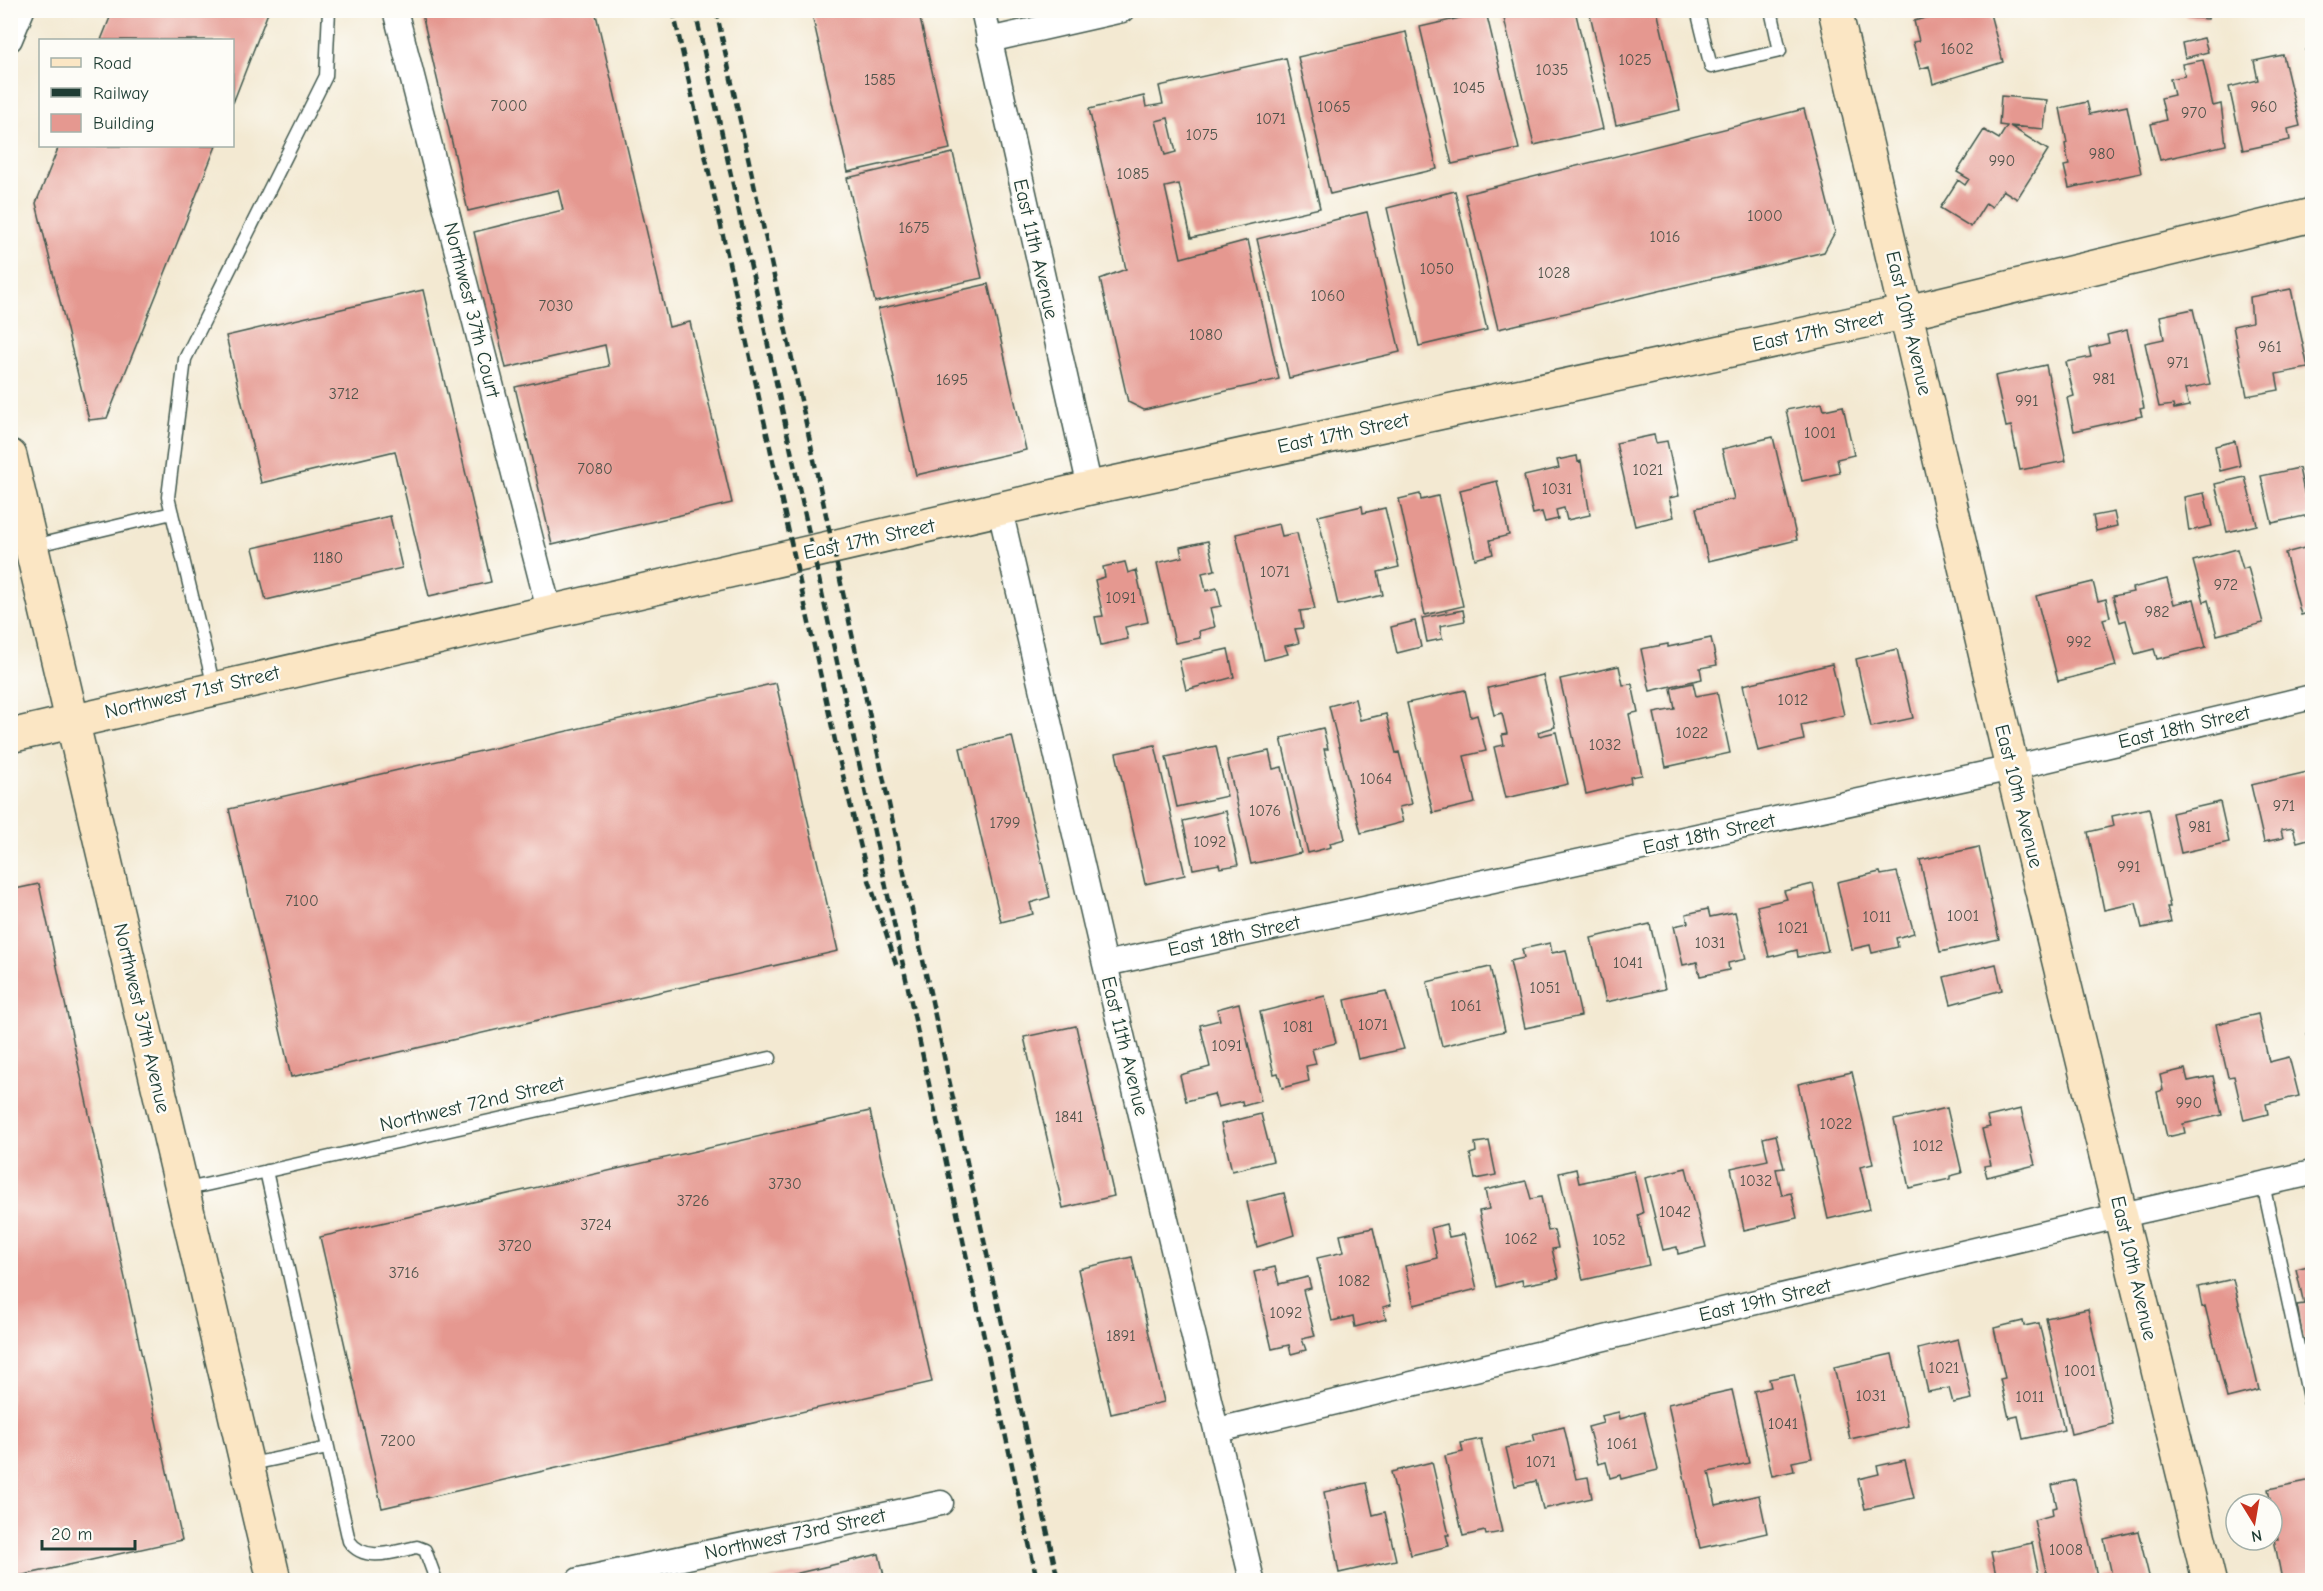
<svg xmlns="http://www.w3.org/2000/svg" width="2323" height="1591" font-family="'Comic Neue',sans-serif">
  <rect width="100%" height="100%" fill="#fdfcf7"/>
  <filter id="ink" filterUnits="userSpaceOnUse"><feTurbulence type="fractalNoise" baseFrequency=".0167" numOctaves="2"/><feDisplacementMap in="SourceGraphic" scale="12" xChannelSelector="R" yChannelSelector="G"/><feConvolveMatrix kernelMatrix="1 2 1 2 8 2 1 2 1" color-interpolation-filters="sRGB"/></filter>
  <filter id="wash" filterUnits="userSpaceOnUse"><feTurbulence type="fractalNoise" baseFrequency=".008" numOctaves="4" result="noise"/><feDisplacementMap in="SourceGraphic" scale="24" xChannelSelector="R" yChannelSelector="G"/><feGaussianBlur stdDeviation="1.35" result="paint"/><feColorMatrix in="noise" values="0 0 0 0 0 0 0 0 0 0 0 0 0 0 0 0 0 1.4 0 .05"/><feComposite in="paint" operator="in"/></filter>
  <g filter="url(#wash)">
    <rect width="100%" height="100%" fill="#f3e9d2"/>
    <g id="blocks">
      <!-- building -->
      <path fill="#e59890" fill-rule="evenodd" d="M113,10H269L233,103L232,40H101Z
        M421,10H595L669,327L690,322L732,503L552,545L515,387L609,366L605,345L506,368L474,232L563,210L558,190L468,211Z
        M811,10H918L950,149L848,172Z
        M1502,10H1575L1603,129L1534,145Z
        M1589,10H1657L1680,110L1616,125Z
        M1953,10H1989L2003,62L1933,84L1929,66L1920,69L1913,42L1919,41L1914,21Z
        M2186,10H2209L2208,19L2185,17Z
        M1486,12L1519,149L1452,164L1420,27Z
        M1406,32L1437,169L1330,194L1298,57Z
        M2204,38L2208,52L2185,58L2182,43Z
        M2312,49V72L2306,50Z
        M2283,55L2300,126L2288,129L2290,140L2243,150L2229,87L2258,80L2254,61Z
        M1286,58L1320,208L1191,238L1179,184L1165,187L1181,258L1248,240L1279,379L1144,410L1128,402L1100,279L1126,269L1089,109L1144,96L1146,107L1163,104L1159,86ZM1168,118L1176,152L1165,155L1156,121Z
        M2203,60L2213,106L2221,104L2226,145L2160,160L2151,124L2166,120L2161,98L2174,95L2170,79L2185,76L2182,64Z
        M2001,96L2047,100L2044,129L2010,126L2048,150L2017,199L2003,190L1992,207L1986,203L1971,227L1940,208L1958,180L1965,185L1969,179L1957,172L1984,130L1999,139L2007,126L1999,125Z
        M2087,102L2090,114L2127,106L2141,173L2069,188L2064,166L2069,165L2065,144L2067,143L2060,108Z
        M1804,109L1835,232L1824,252L1498,329L1465,194Z
        M59,146H216L107,418L89,420L36,203Z
        M953,153L982,278L875,302L847,178Z
        M1455,191L1487,330L1419,346L1387,208Z
        M1367,212L1400,352L1289,378L1257,239Z
        M988,284L1026,450L916,475L878,309Z
        M2291,289L2308,368L2276,374L2279,390L2247,396L2233,326L2252,322L2250,297Z
        M423,290L491,582L429,596L395,451L261,483L226,336Z
        M2193,309L2210,384L2185,389L2189,406L2174,409L2173,405L2159,407L2145,343L2164,339L2160,316Z
        M2127,330L2144,408L2140,409L2142,416L2074,431L2067,398L2074,396L2066,362L2091,357L2089,348L2109,343L2107,335Z
        M2046,365L2066,461L2020,470L2011,426L2006,427L1995,376Z
        M1822,403L1824,410L1843,406L1854,455L1837,459L1840,473L1802,481L1786,410Z
        M1654,435L1656,443L1667,441L1679,496L1669,498L1674,517L1635,526L1616,443Z
        M1773,437L1797,540L1708,561L1696,508L1734,499L1722,449Z
        M2235,441L2240,466L2220,471L2215,446Z
        M1577,456L1578,462L1581,461L1590,515L1567,520L1564,508L1556,510L1558,519L1545,522L1542,512L1533,514L1524,476L1559,468L1557,460Z
        M2299,468L2309,515L2272,523L2261,476Z
        M2245,477L2257,525L2227,532L2215,484Z
        M1497,481L1509,535L1490,540L1493,554L1475,559L1460,490Z
        M2204,493L2212,526L2189,531L2184,497Z
        M1420,494L1421,500L1438,496L1463,606L1425,615L1399,499Z
        M1362,506L1363,513L1385,508L1399,567L1378,572L1383,595L1338,605L1318,516Z
        M2114,512L2117,526L2096,531L2093,516Z
        M390,516L402,568L266,600L253,548Z
        M1279,524L1282,536L1297,533L1315,609L1300,611L1303,628L1295,629L1299,643L1285,646L1288,654L1264,660L1236,534Z
        M1208,541L1215,570L1202,573L1206,591L1217,588L1221,606L1210,608L1215,627L1199,631L1200,638L1175,643L1157,563L1182,557L1180,547Z
        M2312,546V612L2301,615L2285,553Z
        M2237,549L2243,569L2248,567L2263,623L2217,635L2208,600L2204,602L2193,561Z
        M1125,562L1128,573L1136,570L1148,622L1125,627L1128,639L1101,645L1095,617L1103,616L1095,580L1105,577L1103,567Z
        M2167,579L2174,604L2194,599L2206,647L2157,659L2154,649L2135,654L2126,620L2120,622L2113,596L2133,592L2132,588Z
        M2093,582L2098,601L2106,599L2110,617L2103,619L2116,666L2058,681L2036,596Z
        M1463,610L1465,621L1440,626L1442,639L1427,642L1422,618Z
        M1415,621L1421,647L1397,653L1391,627Z
        M1711,638L1717,665L1700,668L1702,679L1650,691L1641,649L1668,644V647Z
        M1228,649L1234,677L1186,690L1179,660Z
        M1897,649L1913,718L1871,727L1856,659Z
        M1832,664L1844,715L1801,725L1804,740L1758,751L1743,685Z
        M1619,666L1623,685L1632,684L1638,712L1629,714L1642,775L1630,777L1631,783L1586,794L1560,679Z
        M1543,675L1555,727L1538,732L1539,736L1556,732L1568,784L1506,798L1494,747L1504,745L1502,735L1507,734L1502,713L1494,715L1488,688Z
        M776,683L838,951L291,1077L229,809Z
        M1693,683L1696,696L1717,692L1730,753L1666,767L1654,713L1675,709L1671,688Z
        M1465,690L1471,717L1477,715L1486,751L1464,756L1475,803L1433,813L1407,703Z
        M1355,699L1360,720L1386,714L1396,753L1399,752L1412,804L1399,807L1403,822L1361,833L1329,706Z
        M1323,728L1328,749H1324L1345,839L1330,843L1331,847L1308,853L1281,738Z
        M1012,736L1050,897L1030,903L1033,914L1001,922L960,748Z
        M1155,745L1185,875L1145,884L1116,753Z
        M1216,746L1227,796L1177,807L1166,757Z
        M1269,751L1273,769L1282,767L1301,853L1251,864L1227,760Z
        M2312,771V853L2308,839L2297,842L2293,828L2281,830L2283,838L2264,842L2251,785Z
        M2220,802L2229,842L2181,853L2172,813Z
        M2149,808L2170,907H2167L2171,922L2142,928L2136,903L2104,910L2088,832L2114,826L2112,816Z
        M1226,811L1238,865L1220,868L1219,864L1193,869L1183,821Z
        M1979,847L1999,939L1940,952L1920,860Z
        M1880,872L1881,875L1897,872L1914,933L1896,938L1898,947L1872,953L1870,945L1852,949L1837,882Z
        M39,884L182,1540L10,1578V890Z
        M1813,884L1828,951L1798,957L1797,950L1769,957L1757,906L1787,899L1784,891Z
        M1708,909L1710,917L1735,912L1746,959L1728,963L1729,970L1700,976L1697,962L1683,965L1674,926L1688,923L1686,914Z
        M1650,924L1665,989L1606,1002L1591,938Z
        M1550,943L1552,953L1566,950L1581,1016L1525,1028L1510,961L1524,958L1522,949Z
        M1996,964L2002,990L1951,1004L1944,977Z
        M1490,967L1505,1031L1442,1046L1427,982Z
        M1386,991L1404,1049L1358,1059L1345,1000Z
        M1325,996L1336,1043L1312,1049L1316,1064L1306,1066L1309,1081L1282,1088L1278,1073L1274,1074L1260,1012Z
        M1239,1003L1261,1101L1243,1106L1242,1101L1218,1107L1214,1094L1186,1101L1180,1075L1210,1067L1200,1025L1220,1020L1217,1009Z
        M2258,1014L2269,1062L2289,1057L2299,1096L2266,1104L2268,1114L2244,1120L2234,1076L2228,1077L2216,1024Z
        M1076,1026L1114,1196L1063,1208L1024,1037Z
        M2312,1032V1053L2307,1034Z
        M2185,1069L2188,1081L2213,1076L2222,1115L2183,1124L2185,1133L2167,1137L2157,1092L2163,1090L2160,1075Z
        M1852,1072L1873,1164L1860,1167L1870,1209L1828,1219L1798,1084Z
        M1947,1108L1962,1173L1950,1176V1179L1909,1188L1894,1120Z
        M2021,1109L2035,1165L1987,1177L1984,1166L1991,1165L1982,1129L1990,1127L1987,1117Z
        M870,1111L932,1382L382,1508L320,1237Z
        M1261,1114L1273,1161L1232,1171L1221,1124Z
        M1776,1135L1784,1168L1776,1169L1782,1195L1791,1193L1797,1218L1744,1230L1731,1168L1768,1160L1763,1138Z
        M1489,1141L1496,1175L1475,1179L1470,1154L1476,1152L1475,1143Z
        M1686,1168L1706,1247L1678,1254L1677,1247L1663,1250L1645,1178Z
        M1576,1169L1579,1183L1634,1171L1643,1213L1638,1215L1649,1265L1583,1280L1559,1173Z
        M1526,1181L1531,1199L1541,1197L1548,1231L1554,1230L1558,1248L1552,1249L1559,1278L1523,1285L1522,1280L1496,1287L1479,1211L1489,1209L1485,1190Z
        M1284,1193L1294,1235L1257,1247L1247,1202Z
        M1446,1224L1449,1237L1464,1234L1477,1289L1414,1305L1405,1266L1437,1258L1431,1228Z
        M1373,1228L1391,1305L1383,1307L1386,1319L1355,1327L1353,1316L1332,1321L1317,1258L1344,1252L1340,1235Z
        M1132,1257L1164,1402L1111,1414L1078,1269Z
        M2312,1265V1338L2303,1340L2297,1305L2304,1304L2296,1269Z
        M1275,1267L1279,1284L1308,1277L1311,1288L1303,1290L1315,1336L1302,1339L1306,1350L1291,1354L1289,1345L1272,1349L1254,1272Z
        M2233,1279L2259,1390L2227,1398L2205,1306L2202,1307L2198,1287Z
        M2088,1309L2113,1424L2071,1434L2046,1318Z
        M2023,1321L2024,1326L2039,1323L2064,1430L2023,1439L2018,1416L2009,1418L2000,1379L2005,1378L1994,1328Z
        M1958,1339L1972,1399L1953,1403L1949,1388L1928,1392L1918,1349Z
        M1892,1354L1908,1426L1850,1439L1834,1367Z
        M1794,1374L1812,1458L1792,1462L1794,1471L1772,1476L1754,1391L1771,1387L1769,1379Z
        M1732,1390L1749,1463L1709,1472L1716,1505L1759,1495L1767,1533L1700,1548L1668,1404Z
        M1619,1412L1620,1419L1644,1412L1658,1470L1621,1479L1620,1475L1610,1478L1606,1462L1598,1464L1588,1427L1603,1423L1601,1416Z
        M1564,1427L1576,1479L1588,1477L1592,1498L1543,1509L1536,1481L1515,1486L1506,1448L1535,1441L1533,1434Z
        M1481,1439L1502,1532L1486,1535L1485,1531L1463,1536L1445,1456L1463,1452L1461,1443Z
        M1905,1460L1914,1498L1865,1509L1858,1479L1879,1474L1877,1466Z
        M1432,1462L1449,1535H1446L1449,1546L1411,1555L1391,1472Z
        M2075,1480L2098,1580H2048L2034,1520L2053,1515L2052,1508L2057,1507L2052,1485Z
        M2312,1480V1580H2282L2274,1539H2278L2268,1489Z
        M1366,1483L1373,1515L1385,1512L1396,1560L1339,1573L1324,1492Z
        M2138,1531L2150,1580H2104L2103,1577L2112,1575L2104,1539Z
        M2032,1543L2040,1580H1997L1991,1552Z
        M879,1554L885,1580H769Z"/>
    </g>
  </g>
  <g filter="url(#ink)">
    <use href="#blocks" fill-opacity="0" stroke="#3f574c" stroke-width="1.5"/>
    <g fill="none" stroke-linecap="round" stroke-linejoin="round">
      <defs>
        <path id="lane" d="M1697,10L1711,67L1780,51L1771,10
          M33,546L172,513
          M214,687L168,497L185,359L326,76L329,10
          M266,1171L349,1541C364,1563 394,1552 417,1547L425,1550L436,1580
          M2263,1184L2311,1407
          M183,1190L770,1058
          M247,1465L328,1448"/>
        <path id="street" d="M395,10L549,610
          M983,10L1090,488
          M10,39L22,10
          M989,40L1122,10
          M1000,510L1105,964L1252,1580
          M1105,964L2012,768L2312,697
          M1218,1430L2122,1215L2312,1173
          M579,1580L941,1503"/>
        <path id="secondary" d="M1835,10L2012,768L2209,1580
          M10,456L274,1580
          M10,736L1090,488L1907,312L2312,215"/>
      </defs>
      <!-- lane casing -->
      <use href="#lane" stroke="#3f574c" stroke-width="15"/>
      <!-- street casing -->
      <use href="#street" stroke="#3f574c" stroke-width="27"/>
      <!-- secondary casing -->
      <use href="#secondary" stroke="#3f574c" stroke-width="36"/>
      <!-- lane -->
      <use href="#lane" stroke="#fff" stroke-width="12"/>
      <!-- street -->
      <use href="#street" stroke="#fff" stroke-width="24"/>
      <!-- secondary -->
      <use href="#secondary" stroke="#fbe6c4" stroke-width="33"/>
      <!-- rail -->
      <path stroke="#1f3d34" stroke-width="4.5" stroke-dasharray="9 4.5" stroke-linecap="butt" d="M673,10L840,763L869,880L897,967
        M695,10L1037,1580
        M716,10L1058,1580"/>
    </g>
  </g>
  <g text-anchor="middle" dominant-baseline="central" stroke-width="5" stroke-linejoin="round" paint-order="stroke">
    <!-- number labels -->
    <g font-size="16" fill="#50544b">
      <text x="1957" y="49">1602</text>
      <text x="1635" y="60">1025</text>
      <text x="1552" y="70">1035</text>
      <text x="880" y="80">1585</text>
      <text x="1469" y="88">1045</text>
      <text x="509" y="106">7000</text>
      <text x="1334" y="107">1065</text>
      <text x="2264" y="107">960</text>
      <text x="2194" y="113">970</text>
      <text x="1271" y="119">1071</text>
      <text x="1202" y="135">1075</text>
      <text x="2102" y="154">980</text>
      <text x="2002" y="161">990</text>
      <text x="1133" y="174">1085</text>
      <text x="1765" y="216">1000</text>
      <text x="914" y="228">1675</text>
      <text x="1665" y="237">1016</text>
      <text x="1437" y="269">1050</text>
      <text x="1554" y="273">1028</text>
      <text x="1328" y="296">1060</text>
      <text x="556" y="306">7030</text>
      <text x="1206" y="335">1080</text>
      <text x="2270" y="347">961</text>
      <text x="2178" y="363">971</text>
      <text x="2104" y="379">981</text>
      <text x="952" y="380">1695</text>
      <text x="344" y="394">3712</text>
      <text x="2027" y="401">991</text>
      <text x="1820" y="433">1001</text>
      <text x="595" y="469">7080</text>
      <text x="1648" y="470">1021</text>
      <text x="1557" y="489">1031</text>
      <text x="328" y="558">1180</text>
      <text x="1275" y="572">1071</text>
      <text x="2226" y="585">972</text>
      <text x="1121" y="598">1091</text>
      <text x="2157" y="612">982</text>
      <text x="2079" y="642">992</text>
      <text x="1793" y="700">1012</text>
      <text x="1692" y="733">1022</text>
      <text x="1605" y="745">1032</text>
      <text x="1376" y="779">1064</text>
      <text x="2284" y="806">971</text>
      <text x="1265" y="811">1076</text>
      <text x="1005" y="823">1799</text>
      <text x="2200" y="827">981</text>
      <text x="1210" y="842">1092</text>
      <text x="2129" y="867">991</text>
      <text x="302" y="901">7100</text>
      <text x="1963" y="916">1001</text>
      <text x="1877" y="917">1011</text>
      <text x="1793" y="928">1021</text>
      <text x="1710" y="943">1031</text>
      <text x="1628" y="963">1041</text>
      <text x="1545" y="988">1051</text>
      <text x="1466" y="1006">1061</text>
      <text x="1373" y="1025">1071</text>
      <text x="1298" y="1027">1081</text>
      <text x="1227" y="1046">1091</text>
      <text x="2189" y="1103">990</text>
      <text x="1069" y="1117">1841</text>
      <text x="1836" y="1124">1022</text>
      <text x="1928" y="1146">1012</text>
      <text x="1756" y="1181">1032</text>
      <text x="785" y="1184">3730</text>
      <text x="693" y="1201">3726</text>
      <text x="1675" y="1212">1042</text>
      <text x="596" y="1225">3724</text>
      <text x="1521" y="1239">1062</text>
      <text x="1609" y="1240">1052</text>
      <text x="515" y="1246">3720</text>
      <text x="404" y="1273">3716</text>
      <text x="1354" y="1281">1082</text>
      <text x="1286" y="1313">1092</text>
      <text x="1121" y="1336">1891</text>
      <text x="1944" y="1368">1021</text>
      <text x="2080" y="1371">1001</text>
      <text x="1871" y="1396">1031</text>
      <text x="2030" y="1397">1011</text>
      <text x="1783" y="1424">1041</text>
      <text x="398" y="1441">7200</text>
      <text x="1622" y="1444">1061</text>
      <text x="1541" y="1462">1071</text>
      <text x="2066" y="1550">1008</text>
    </g>
    <!-- street labels -->
    <g font-size="20" fill="#1f3d34" stroke="#fdfcf7">
      <text transform="translate(1036 249) rotate(77)">East 11th Avenue</text>
      <text transform="translate(472 310) rotate(76)">Northwest 37th Court</text>
      <text transform="translate(1909 323) rotate(77)">East 10th Avenue</text>
      <text transform="translate(1818 331) rotate(-12)">East 17th Street</text>
      <text transform="translate(1343 433) rotate(-12)">East 17th Street</text>
      <text transform="translate(869 539) rotate(-12)">East 17th Street</text>
      <text transform="translate(192 692) rotate(-13)">Northwest 71st Street</text>
      <text transform="translate(2184 727) rotate(-13)">East 18th Street</text>
      <text transform="translate(2019 796) rotate(76)">East 10th Avenue</text>
      <text transform="translate(1709 834) rotate(-12)">East 18th Street</text>
      <text transform="translate(1234 936) rotate(-12)">East 18th Street</text>
      <text transform="translate(142 1018) rotate(77)">Northwest 37th Avenue</text>
      <text transform="translate(1125 1046) rotate(76)">East 11th Avenue</text>
      <text transform="translate(472 1104) rotate(-13)">Northwest 72nd Street</text>
      <text transform="translate(2134 1268) rotate(77)">East 10th Avenue</text>
      <text transform="translate(1765 1300) rotate(-13)">East 19th Street</text>
      <text transform="translate(795 1534) rotate(-12)">Northwest 73rd Street</text>
    </g>
  </g>
  <!-- margin -->
  <rect width="2323" height="1591" fill="none" stroke="#fdfcf7" stroke-width="36"/>
  <!-- legend -->
  <rect x="39" y="39" width="195" height="108" fill="#fdfcf7" stroke="#a4b0a9" stroke-width="1.5"/>
  <rect x="51" y="58" width="30" height="9" fill="#fbe6c4" stroke="#a4b0a9" stroke-width="1.5"/>
  <text x="93" y="69" font-size="18" fill="#1f3d34">Road</text>
  <rect x="51" y="88" width="30" height="9" fill="#1f3d34" stroke="#a4b0a9" stroke-width="1.5"/>
  <text x="93" y="99" font-size="18" fill="#1f3d34">Railway</text>
  <rect x="51" y="114" width="30" height="18" fill="#e59890" stroke="#a4b0a9" stroke-width="1.5"/>
  <text x="93" y="129" font-size="18" fill="#1f3d34">Building</text>
  <!-- north arrow -->
  <g transform="translate(2254 1522) rotate(169)"><circle r="28" fill="#fdfcf7" stroke="#a4b0a9" stroke-width="1.5"/>
  <path d="M0-4.5L10 22L0 15L-10 22Z" fill="#c8321e"/>
  <text y="-9" font-size="16" font-weight="bold" text-anchor="middle" fill="#1f3d34">N</text>
  </g>
  <!-- scale -->
  <path d="M42 1540v9h93v-9" fill="none" stroke="#1f3d34" stroke-width="3"/>
  <text x="51" y="1540" font-size="18" fill="#1f3d34" stroke="#fdfcf7" stroke-width="4.5" paint-order="stroke">20 m</text>
</svg>
